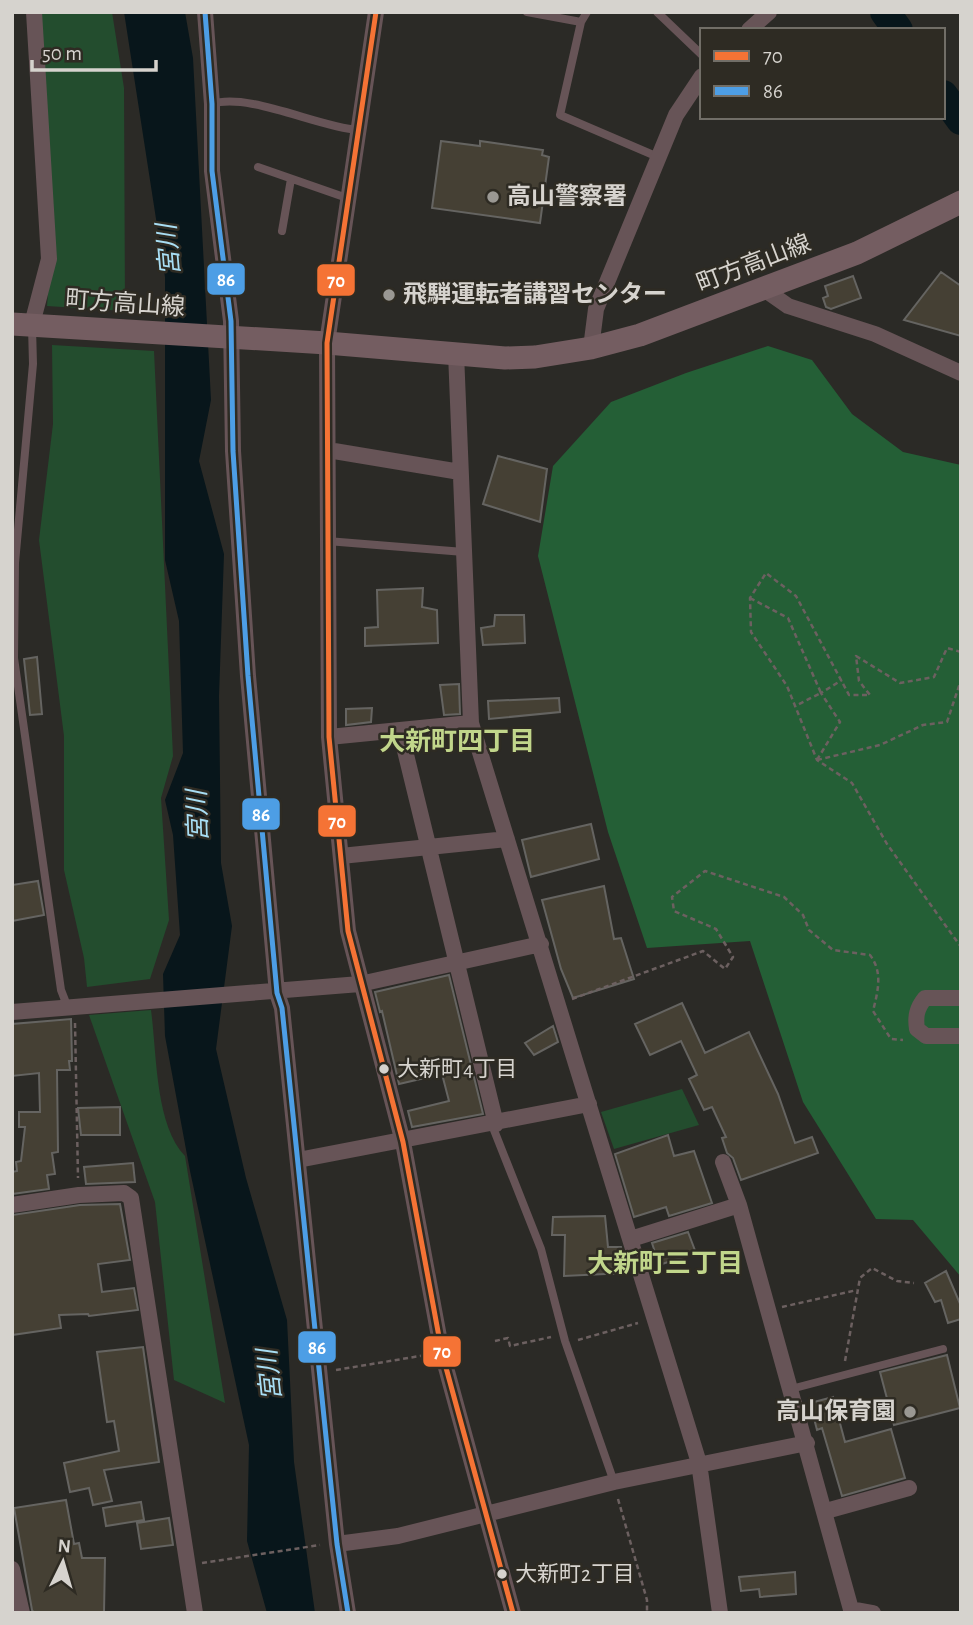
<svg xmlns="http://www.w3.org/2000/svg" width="973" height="1625" font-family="'Alegreya Sans','Noto Sans JP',sans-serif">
  <rect width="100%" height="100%" fill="#2b2a26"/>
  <!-- green -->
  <path fill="#234d2e" d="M39,12H112L124,88L125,311L47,306L49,281Z
    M52,345L154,351L173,756L161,798L169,920L150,979L87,987L84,958L64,870V736L39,540L53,424Z
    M151,1010C157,1054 155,1125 185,1156L225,1403L174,1380L155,1202L89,1015Z
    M682,1089L699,1125L614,1149L601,1112Z"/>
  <!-- forest -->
  <path fill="#245f36" d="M768,346L812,360L852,414L903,452L961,465V1277L913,1220L876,1219L803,1102L750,941L647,948L608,832L538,556L553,466L611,402L686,373Z"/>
  <!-- water -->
  <path fill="#08161b" d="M124,12H185L193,58L211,400L199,461L224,554L219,696L221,863L232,926L216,1049L246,1178L287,1320L294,1462L315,1613H267L247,1541L249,1445L190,1171L165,1036L163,974L180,935L173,835L165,800L183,753L179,621L165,560V277Z"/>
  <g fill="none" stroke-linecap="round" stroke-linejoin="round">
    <!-- river -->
    <path stroke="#08161b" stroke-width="30" d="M885,12L898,30
      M943,95L961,120"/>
  </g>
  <!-- building -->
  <path fill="#454034" stroke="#656461" stroke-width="2" d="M441,141L480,146V141L543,150L542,155L549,157L540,223L432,208Z
    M941,272L961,286V336L904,320Z
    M853,276L861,298L831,309L826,307L823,298L828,296L825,286Z
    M498,456L547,469L540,522L483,504Z
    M423,588L422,607L437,610L438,643L365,646V628L378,627L377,590Z
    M495,615H524L525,643L483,645L481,628L494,626Z
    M37,657L42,714L30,715L24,659Z
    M459,684L460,714L444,715L440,685Z
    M559,698L560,712L489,719L488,701Z
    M372,708L371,722L346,725V709Z
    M591,824L599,859L531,877L522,840Z
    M38,881L44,915L12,921V885Z
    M604,886L614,939L621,938L634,979L573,998L561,969L542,900Z
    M449,975L483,1114L412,1127L408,1111L449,1101L442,1074L399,1084L382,1011L380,1012L375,992Z
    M682,1003L705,1053L749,1032L778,1094L795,1143L812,1137L818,1153L741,1180L733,1158L727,1153L722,1138L726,1137L712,1107L704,1110L689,1079L697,1075L681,1041L650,1055L635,1024Z
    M71,1019L72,1061H69L70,1070H57L58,1152L52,1153L55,1174L47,1175L49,1189L12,1194V1172L17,1171L16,1162L21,1161L25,1127H19V1112H40L39,1073L12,1076V1024Z
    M553,1026L558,1042L534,1055L525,1043Z
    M120,1107V1135H81L78,1108Z
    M668,1135L674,1156L694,1151L712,1203L669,1216L666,1207L634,1217L615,1154Z
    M133,1163L135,1182L86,1184L84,1167Z
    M120,1204L130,1260L98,1264L102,1292L134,1288L138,1310L89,1316L88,1314L59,1315L61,1328L12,1335V1215L80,1205Z
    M605,1216L608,1247H621L626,1273L564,1276L565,1235H552L553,1217Z
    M688,1232L696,1253L659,1265L652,1243Z
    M946,1271L961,1306V1319L948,1323L941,1300L935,1302L925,1283Z
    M143,1347L159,1462L104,1470L112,1501L93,1505L89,1488L70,1492L64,1463L119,1451L114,1421L107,1422L97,1352Z
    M947,1355L960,1408L894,1425L880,1372Z
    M833,1397L845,1442L891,1429L905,1478L842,1496L822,1428L817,1430L810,1403Z
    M66,1500L74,1544L79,1543L82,1558H105L104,1613H34L32,1610L14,1508Z
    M141,1502L144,1520L106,1526L103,1508Z
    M169,1518L173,1545L141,1549L137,1523Z
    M795,1572L796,1594L760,1597L759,1589L741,1591L739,1577Z"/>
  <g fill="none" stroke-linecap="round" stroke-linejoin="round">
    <!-- path -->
    <path stroke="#6c6060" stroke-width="2.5" stroke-dasharray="5 3.5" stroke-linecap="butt" d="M750,598L788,618L821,693L795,706
      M961,652L947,648L934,677L900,683L856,656L859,681L870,695H849L796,596L766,573L750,598L751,632L787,686L817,760L852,783L887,844L961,947
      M817,760L880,745L923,725L947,722L961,680
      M817,760L840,722L821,693L842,680
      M572,999L703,951L725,969L733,957L716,929L674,911L672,897L705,871L784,897L803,915L809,930L833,950L870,955C883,972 878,991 873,1011L891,1039L903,1040
      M75,1023L78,1178
      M782,1307L857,1290
      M578,1340L638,1323
      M495,1341L508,1338L510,1346L551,1337
      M845,1361L860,1278L872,1268L897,1281L914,1283
      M336,1370L426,1355
      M618,1499L647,1600V1613
      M202,1563L320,1545"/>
    <!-- service -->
    <path stroke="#675457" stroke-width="8" d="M527,12L581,22
      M587,12L581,22L560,115L658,157
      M657,12L702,55
      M212,104C248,92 318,127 358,130
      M258,167L347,198
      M282,231L291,179
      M32,327L33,364L15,563L14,658L61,990L68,1008
      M327,541L464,552
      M492,1125L541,1249L565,1341L614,1482
      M791,1389L943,1349"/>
    <!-- minor -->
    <path stroke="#675457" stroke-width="16" d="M205,12L212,104V171L231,321L233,451L248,676L277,993L282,1008L337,1544L348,1613
      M376,12L327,343L329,737L348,931L403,1142L442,1353L513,1613
      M749,30L769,12
      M764,289L788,306L875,334L961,373
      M32,324L49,259L34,12
      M591,348L596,309L676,115L702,76
      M456,353L471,723L699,1463L720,1613
      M328,450L460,472
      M400,730L496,1124
      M329,737L471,723
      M341,856L507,839
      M961,998H925C917,1008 915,1016 917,1029L926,1036H961
      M12,1012L360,984L541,944
      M298,1160L589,1104
      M723,1162L739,1205L852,1613
      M12,1205L79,1195L124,1193L131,1198L195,1613
      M631,1239L739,1205
      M826,1511L909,1488
      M337,1544L398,1536L614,1482L807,1443
      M12,1569L22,1613
      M851,1609L873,1613"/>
    <!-- secondary -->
    <path stroke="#745d61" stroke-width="23" d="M12,324L327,343L505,358L535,357L591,348L640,335L857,253L961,202"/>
    <defs>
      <path id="bus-1" d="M376,12L327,343L329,737L348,931L403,1142L442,1353L513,1613"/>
      <path id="bus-2" d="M205,12L212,104V171L231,321L233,451L248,676L277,993L282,1008L337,1544L348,1613"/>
    </defs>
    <!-- bus-1 casing -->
    <use href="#bus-1" stroke="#2e2b23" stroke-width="10"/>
    <!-- bus-2 casing -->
    <use href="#bus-2" stroke="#2e2b23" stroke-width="10"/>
    <!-- bus-1 -->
    <use href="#bus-1" stroke="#f57335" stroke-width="5"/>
    <!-- bus-2 -->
    <use href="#bus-2" stroke="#4d9ee5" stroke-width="5"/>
  </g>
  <!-- markers -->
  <g fill="#9a9893" stroke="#2e2b23" stroke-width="2.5">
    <circle cx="493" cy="197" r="7"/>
    <circle cx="389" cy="295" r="7"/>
    <circle cx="910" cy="1412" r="7"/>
  </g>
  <g fill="#d6d3ce" stroke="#2e2b23" stroke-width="2.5">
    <circle cx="384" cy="1069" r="6"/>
    <circle cx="502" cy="1574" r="6"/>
  </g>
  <g text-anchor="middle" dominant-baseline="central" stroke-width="5" stroke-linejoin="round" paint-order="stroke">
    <!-- bus labels -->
    <g font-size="22" fill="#d6d3ce" stroke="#2e2b23" text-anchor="start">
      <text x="397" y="1069">大新町4丁目</text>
      <text x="515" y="1574">大新町2丁目</text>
    </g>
    <!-- poi labels -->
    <g font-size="24" font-weight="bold" fill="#d6d3ce" stroke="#2e2b23" text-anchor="start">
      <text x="507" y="197">高山警察署</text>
      <text x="403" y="295">飛騨運転者講習センター</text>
      <text x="896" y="1412" text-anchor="end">高山保育園</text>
    </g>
    <!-- street labels -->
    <g font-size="24" fill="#d6d3ce" stroke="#2e2b23">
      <text transform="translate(754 264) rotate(-21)">町方高山線</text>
      <text transform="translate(125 304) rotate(4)">町方高山線</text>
    </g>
    <!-- water labels -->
    <g font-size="26" font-style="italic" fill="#a8def4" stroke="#2e2b23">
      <text transform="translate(169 250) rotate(-95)">宮川</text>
      <text transform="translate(198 816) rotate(-92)">宮川</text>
      <text transform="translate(270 1375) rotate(-96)">宮川</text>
    </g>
    <!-- neighbourhood labels -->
    <g font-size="26" font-weight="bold" fill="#c1d68b" stroke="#2e2b23">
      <text x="457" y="742">大新町四丁目</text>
      <text x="665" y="1264">大新町三丁目</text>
    </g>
  </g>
  <g stroke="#2e2b23" stroke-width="2.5">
    <rect x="206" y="262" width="40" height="34" rx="7" fill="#4d9ee5"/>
    <rect x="316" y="263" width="40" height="34" rx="7" fill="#f57335"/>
    <rect x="241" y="797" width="40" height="34" rx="7" fill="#4d9ee5"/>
    <rect x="317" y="804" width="40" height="34" rx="7" fill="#f57335"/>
    <rect x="297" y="1330" width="40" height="34" rx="7" fill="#4d9ee5"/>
    <rect x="422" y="1335" width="40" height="33" rx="7" fill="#f57335"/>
  </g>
  <g font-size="19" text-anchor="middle" font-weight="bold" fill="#fff">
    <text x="226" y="286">86</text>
    <text x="336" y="287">70</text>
    <text x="261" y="821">86</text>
    <text x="337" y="828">70</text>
    <text x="317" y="1354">86</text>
    <text x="442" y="1358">70</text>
  </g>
  <!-- border -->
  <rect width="973" height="1625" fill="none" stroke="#d6d3ce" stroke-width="28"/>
  <!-- legend -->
  <rect x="700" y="28" width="245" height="91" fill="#2e2b23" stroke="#716e67" stroke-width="2"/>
  <rect x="714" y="51" width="35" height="10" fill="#f57335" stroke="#716e67" stroke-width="2"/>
  <text x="763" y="63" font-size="21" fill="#d6d3ce">70</text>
  <rect x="714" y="86" width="35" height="10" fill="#4d9ee5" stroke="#716e67" stroke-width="2"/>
  <text x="763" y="98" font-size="21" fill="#d6d3ce">86</text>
  <!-- north arrow -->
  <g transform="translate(63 1562) rotate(5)" stroke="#2e2b23" stroke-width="5" paint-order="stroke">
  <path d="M0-5L12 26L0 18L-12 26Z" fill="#d6d3ce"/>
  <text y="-10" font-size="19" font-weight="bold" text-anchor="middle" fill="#d6d3ce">N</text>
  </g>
  <!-- scale -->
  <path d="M32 60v10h124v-10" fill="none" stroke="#d6d3ce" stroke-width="3.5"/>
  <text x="42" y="60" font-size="21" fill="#d6d3ce" stroke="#2e2b23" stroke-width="5" paint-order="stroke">50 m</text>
</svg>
